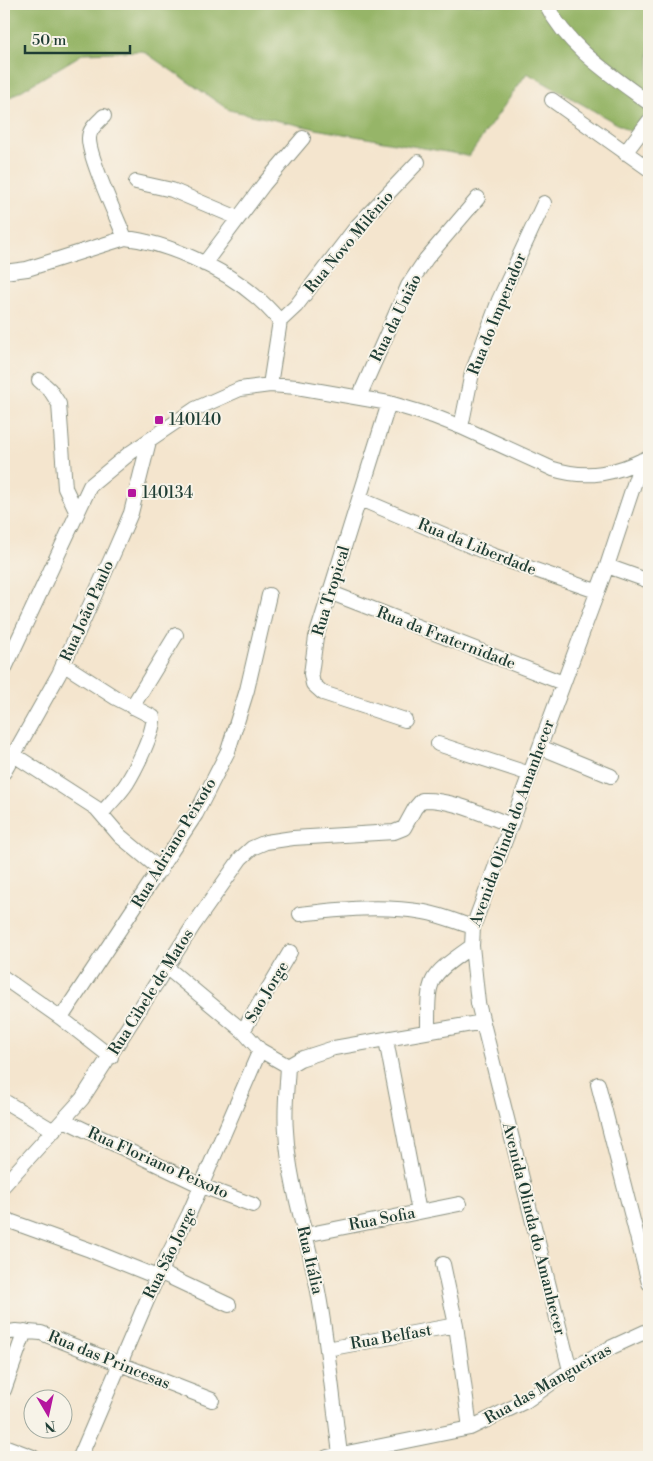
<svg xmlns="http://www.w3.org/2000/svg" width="653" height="1461" font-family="'Libre Bodoni',serif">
  <rect width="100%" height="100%" fill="#f7f3e8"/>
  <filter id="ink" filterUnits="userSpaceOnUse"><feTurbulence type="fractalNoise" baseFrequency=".02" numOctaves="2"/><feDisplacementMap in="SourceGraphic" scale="10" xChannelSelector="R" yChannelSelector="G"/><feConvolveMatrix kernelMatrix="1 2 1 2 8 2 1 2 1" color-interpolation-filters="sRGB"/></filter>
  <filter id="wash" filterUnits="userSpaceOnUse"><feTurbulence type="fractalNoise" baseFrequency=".0096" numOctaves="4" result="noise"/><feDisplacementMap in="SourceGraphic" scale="20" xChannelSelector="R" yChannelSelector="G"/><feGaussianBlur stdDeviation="1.12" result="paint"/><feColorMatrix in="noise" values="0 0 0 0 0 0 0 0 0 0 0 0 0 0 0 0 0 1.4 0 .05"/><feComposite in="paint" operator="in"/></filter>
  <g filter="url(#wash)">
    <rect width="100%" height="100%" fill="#f4e5ce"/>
    <!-- forest -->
    <path fill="#96b568" stroke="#5a794e" d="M4,4H649V142L527,73L469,156L321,130L229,110L143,51L84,53L4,101Z"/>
  </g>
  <g filter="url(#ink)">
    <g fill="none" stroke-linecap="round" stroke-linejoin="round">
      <defs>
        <path id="minor" d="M546,4C568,48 611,75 649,103
          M552,100L649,169
          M104,116C98,122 89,129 89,138C88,156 117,218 125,238
          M625,153L649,121
          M136,182L172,190L238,218
          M204,264L264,184L303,138
          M4,272L27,269L125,238C166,242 224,269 255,296C264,303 272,312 280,321
          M39,380L50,390L59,404L65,488L76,511
          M270,385L280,321L296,306L357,226L418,162
          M359,397L408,286L426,259L478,198
          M389,403L316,637L311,674L313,684L323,693L405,720
          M461,427L472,373L499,300L544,203
          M360,499L492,555L596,591
          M607,566L649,581
          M329,592L563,683
          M63,664L116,698L153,717C155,731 135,770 127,783C120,794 110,803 102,813
          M4,670L90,486L130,453L195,409L240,389L270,385L297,387L389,403L433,416L461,427L553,469C588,480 616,473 647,458
          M132,707L176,635
          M438,744L530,774
          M540,747L611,776
          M14,755L96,808L120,836L161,870
          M4,772L59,674L115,550L131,513L149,441
          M300,914C341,909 383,905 424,912C441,915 457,922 473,927
          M166,967L243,1031L260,1050L288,1066
          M4,978L61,1018L111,1057
          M61,1018L196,814L228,751L247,690L269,595
          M243,1031L290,952
          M428,1031C428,976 427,978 472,946
          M386,1040L419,1212
          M288,1066C287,1087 284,1109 286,1131C289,1186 308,1237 318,1291C328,1345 333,1400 340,1454
          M288,1066L300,1059L334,1048L483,1022
          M598,1084L649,1283
          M4,1101L54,1131
          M64,1120L202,1186L253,1205
          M4,1185L82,1099L193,926L241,858L252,848L266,842L293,838L394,832L404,828L415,808L422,800C452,799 484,815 511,825
          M4,1219L90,1250L157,1277
          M305,1235L459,1204
          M443,1264L456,1325L470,1428
          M159,1272L229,1305
          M4,1333L16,1331L41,1333L212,1400
          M327,1349L456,1325
          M570,1370L478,1003L472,946L473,927L607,566L642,460
          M4,1390L25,1331
          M4,1446L33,1457
          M80,1457L157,1277L189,1214L260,1050
          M327,1457L470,1428L526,1401L570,1370L612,1347L649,1330"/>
      </defs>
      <!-- minor casing -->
      <use href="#minor" stroke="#8a9181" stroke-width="16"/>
      <!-- minor -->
      <use href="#minor" stroke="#fff" stroke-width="14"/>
    </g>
  </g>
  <!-- markers -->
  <g fill="#b5179e" stroke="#f7f3e8" stroke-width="2">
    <rect x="154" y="415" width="10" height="10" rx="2.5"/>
    <rect x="127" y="488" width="10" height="10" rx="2.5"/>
  </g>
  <g text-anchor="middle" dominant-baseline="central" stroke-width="4" stroke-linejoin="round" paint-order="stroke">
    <!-- street labels -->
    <g font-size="16" fill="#1f3d34" stroke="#f7f3e8">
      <text transform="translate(349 242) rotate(-50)">Rua Novo Milênio</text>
      <text transform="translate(497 314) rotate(-68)">Rua do Imperador</text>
      <text transform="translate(396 318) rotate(-64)">Rua da União</text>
      <text transform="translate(477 547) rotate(22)">Rua da Liberdade</text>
      <text transform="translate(331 591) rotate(-73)">Rua Tropical</text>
      <text transform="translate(87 611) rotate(-66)">Rua João Paulo</text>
      <text transform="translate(446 638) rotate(21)">Rua da Fraternidade</text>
      <text transform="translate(512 823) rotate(-70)">Avenida Olinda do Amanhecer</text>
      <text transform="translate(174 843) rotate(-59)">Rua Adriano Peixoto</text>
      <text transform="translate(151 992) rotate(-58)">Rua Cibele de Matos</text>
      <text transform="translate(267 992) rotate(-59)">Sao Jorge</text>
      <text transform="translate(158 1163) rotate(24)">Rua Floriano Peixoto</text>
      <text transform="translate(382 1219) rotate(-11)">Rua Sofia</text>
      <text transform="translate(534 1229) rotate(76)">Avenida Olinda do Amanhecer</text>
      <text transform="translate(170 1253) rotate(-64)">Rua São Jorge</text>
      <text transform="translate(310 1260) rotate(77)">Rua Itália</text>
      <text transform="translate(391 1337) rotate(-10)">Rua Belfast</text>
      <text transform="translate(109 1360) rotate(22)">Rua das Princesas</text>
      <text transform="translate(548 1384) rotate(-30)">Rua das Mangueiras</text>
    </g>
    <!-- poi labels -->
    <g font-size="16" fill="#1f3d34" stroke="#f7f3e8" text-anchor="start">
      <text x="169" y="420">140140</text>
      <text x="142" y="493">140134</text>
    </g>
  </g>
  <!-- margin -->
  <rect width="653" height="1461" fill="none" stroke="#f7f3e8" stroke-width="20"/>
  <!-- north arrow -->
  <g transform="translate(48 1414) rotate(171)"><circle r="24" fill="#f7f3e8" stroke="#a1aaa0"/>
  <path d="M0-4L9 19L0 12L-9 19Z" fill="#b5179e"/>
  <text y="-8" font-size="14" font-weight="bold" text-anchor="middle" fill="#1f3d34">N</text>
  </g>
  <!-- scale -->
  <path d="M25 45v8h105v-8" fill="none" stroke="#1f3d34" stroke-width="2.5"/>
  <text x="32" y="45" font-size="15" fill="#1f3d34" stroke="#f7f3e8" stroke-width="4" paint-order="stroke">50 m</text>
</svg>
